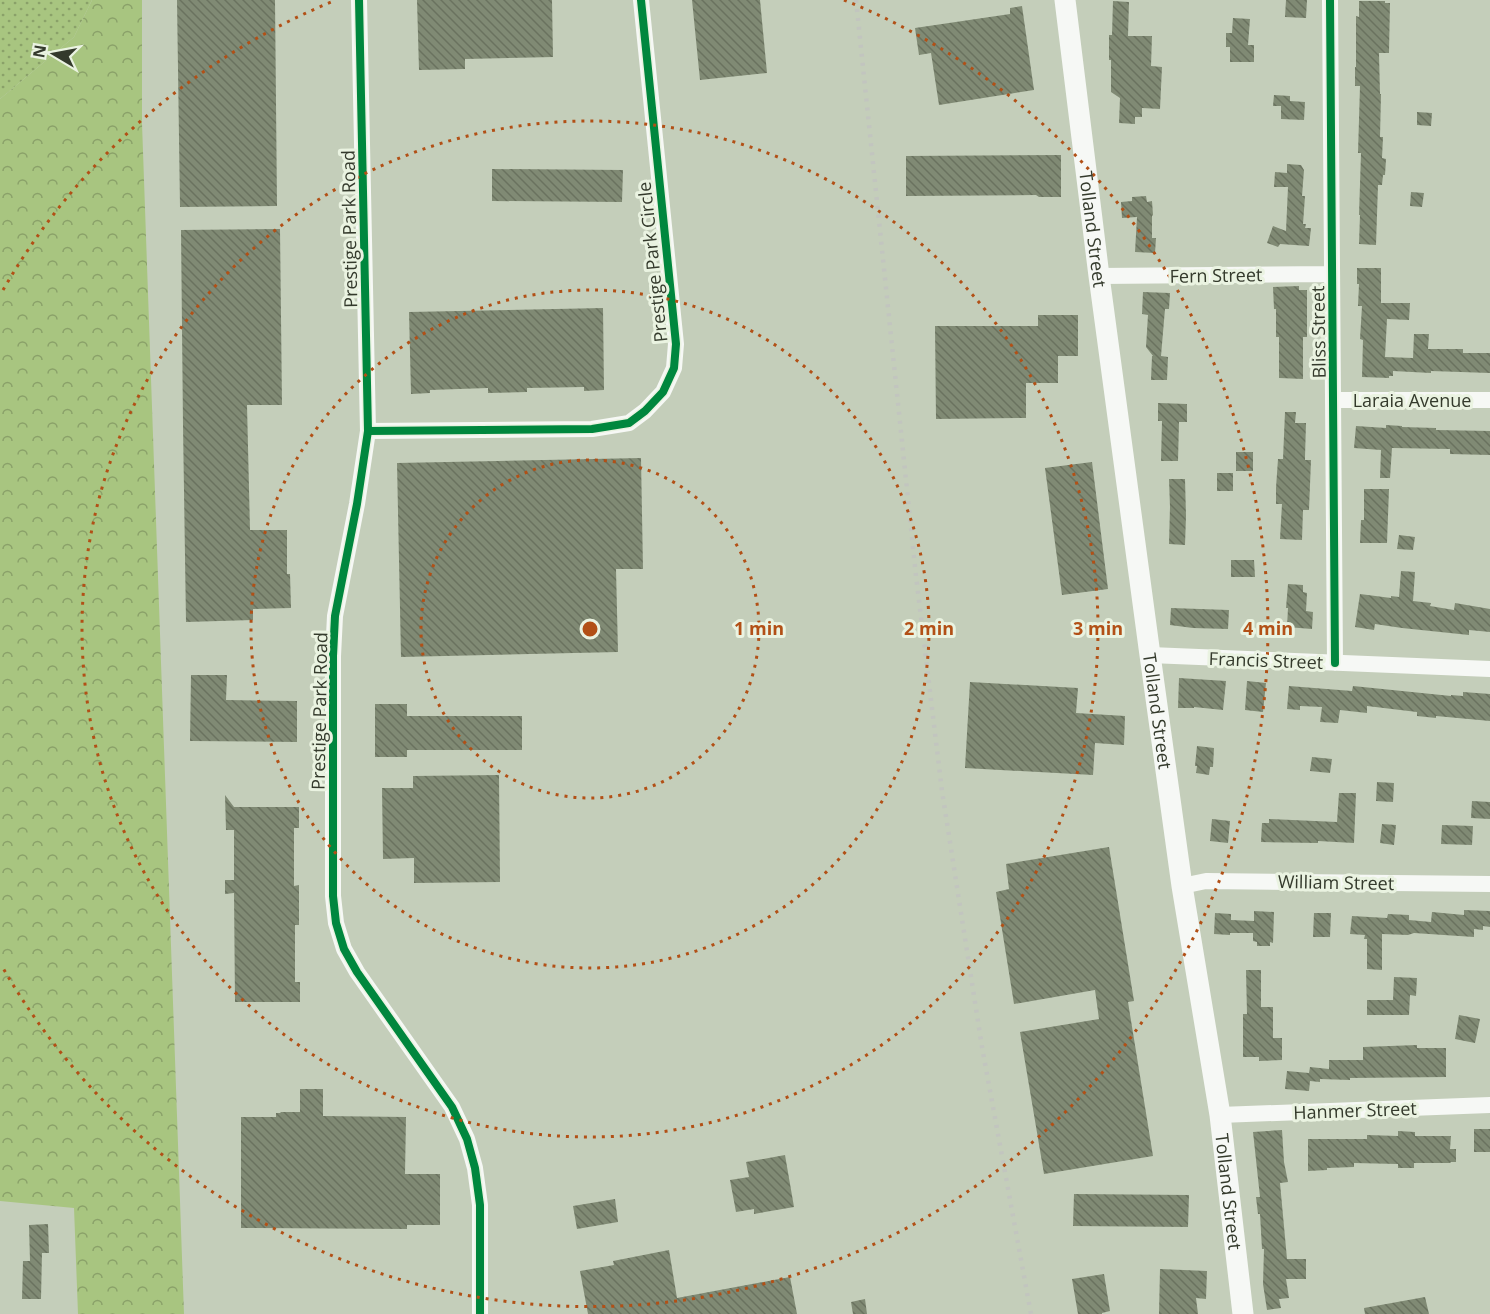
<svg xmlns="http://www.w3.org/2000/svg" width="1490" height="1314" font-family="'Open Sans',sans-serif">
  <defs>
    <pattern id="grass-dots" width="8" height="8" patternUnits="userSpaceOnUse" patternTransform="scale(1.5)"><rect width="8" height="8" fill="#a8c580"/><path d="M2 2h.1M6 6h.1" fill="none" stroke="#8aa169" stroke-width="1.8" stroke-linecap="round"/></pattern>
    <pattern id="forest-crowns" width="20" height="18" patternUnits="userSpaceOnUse" patternTransform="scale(1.5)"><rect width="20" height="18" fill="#a8c580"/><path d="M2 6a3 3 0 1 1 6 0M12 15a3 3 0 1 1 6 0" fill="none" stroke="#8aa169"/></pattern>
    <pattern id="building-back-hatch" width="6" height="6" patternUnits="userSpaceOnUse" patternTransform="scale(1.5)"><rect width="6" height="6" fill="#808a74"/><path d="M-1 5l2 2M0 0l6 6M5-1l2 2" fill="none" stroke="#6a725f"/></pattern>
  </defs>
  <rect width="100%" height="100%" fill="#c4ceba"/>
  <!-- grass -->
  <path fill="url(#grass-dots)" d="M0,0H92L74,37L0,99Z"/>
  <!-- forest -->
  <path fill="url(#forest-crowns)" d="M92,0H142V123L184,1314H78L74,1208L0,1201V99L74,37Z"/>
  <!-- building -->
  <path fill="url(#building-back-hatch)" d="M177,0H275L277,206L180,207Z
    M417,0H552L553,57L465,59V69L419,70Z
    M692,0H760L767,73L700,80Z
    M1286,0H1307L1306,18L1285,17Z
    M1113,1L1129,2L1128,36H1152L1151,66L1162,67L1160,109L1142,108V117H1135V124L1119,123L1120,98L1111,92V60H1109V35H1112Z
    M1359,1H1385V3H1390L1389,53H1379L1380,94H1381L1380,137H1383L1382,158L1386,159L1385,175H1383L1382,185H1378L1376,245L1359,244L1360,215H1359L1361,153H1358L1360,86H1355V67H1356V16L1359,17Z
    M1022,6L1034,90L939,105L931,53L919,55L915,28L1010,14V8Z
    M1233,18L1250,19L1248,45H1254V62H1230V47H1226V33H1232Z
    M1274,95L1290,96V101L1305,102L1304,120L1281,119V106H1273Z
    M1417,112L1432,113L1431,126L1417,125Z
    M1061,155V197H1039L1036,195L906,196V156Z
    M1287,164L1301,165L1304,170L1302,196H1305L1303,224H1306L1305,228H1311L1309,246L1280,244L1278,247L1267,243L1273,226L1286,231L1288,187H1274L1275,172L1287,173Z
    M492,169L623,170L622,202L492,201Z
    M1411,192L1424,193L1422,207L1410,206Z
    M1146,196L1147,202L1152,201L1153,215L1152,216V238H1156L1155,253L1135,252L1137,217L1122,218L1121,202L1132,201V197Z
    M280,229L282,405H247L250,530H287V574H290L291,608L253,609V620L186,622L183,425L181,230Z
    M1357,268H1381V303H1410L1409,320L1387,319L1385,357L1413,358L1414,334H1429L1428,349H1463V353H1490V373L1431,371V373L1393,371V376H1389V378L1362,377L1363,340L1360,339L1362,306H1358L1359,284H1357Z
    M1299,286V290H1307V337H1303V379L1279,378V337H1276V309H1274L1273,287Z
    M1143,292L1170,293L1169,309H1165L1161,356L1168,357L1167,380H1151L1152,356H1153L1146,347L1148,315L1142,314Z
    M603,308L604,390L584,391V387L527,388V392L488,393V388L430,390V393L411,394L409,312Z
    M1038,315H1078V356H1058V383H1026V418L936,419L935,326H1038Z
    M1158,403L1187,404V422H1179L1178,461H1161L1162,421H1158Z
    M1285,412H1296L1295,423H1306L1305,457V460H1311L1309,510H1303L1302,540L1280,539L1282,504H1276V488L1278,459H1283Z
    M1386,425L1402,426V427L1436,428V430L1490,431V455L1450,454V449L1392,448L1390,478H1380L1381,450L1354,448L1356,426L1386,428Z
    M1236,452H1253V471H1236Z
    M641,458L643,569H616L618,652L401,657L397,463Z
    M1092,462L1108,589L1062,595L1045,468Z
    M1217,473H1233V491H1217Z
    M1169,479H1185L1186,516L1185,545L1169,544L1170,507Z
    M1364,489H1389L1387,543H1360L1361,520H1364Z
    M1399,535L1415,537L1413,550L1397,549Z
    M1231,560H1254L1255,577H1231Z
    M1401,571L1415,572L1413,601L1431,603L1430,606L1454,610L1455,603L1490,609V632L1469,630V635L1402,628L1375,624L1374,630L1355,627L1360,594L1391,598V596L1399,597Z
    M1288,584L1303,585V592L1307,593L1306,611L1313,612L1312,629L1287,627L1288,608H1286Z
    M1171,608L1229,610L1228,629L1193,628L1170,625Z
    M191,675H227L226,700L297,701V742L190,741Z
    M1179,678L1226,681L1223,710L1194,707V708H1178Z
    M1247,681L1266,683L1263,712L1245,710Z
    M970,682L1078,688L1076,713L1125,716L1124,745L1095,743L1093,775L965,768Z
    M1289,686L1352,691L1353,686L1451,696V695L1463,696V692L1490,694V721L1436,716V718L1417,716V712L1367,706V713L1340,710L1338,723L1320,722L1322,707L1300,706V710L1287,709Z
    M375,704H407V716H522V750H407V757H375Z
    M1197,746L1214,748L1213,767H1210L1209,775L1196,773L1197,766H1195Z
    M1312,757L1332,759L1330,773L1310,771Z
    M499,775L500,882L414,883V858L383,859L382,788H413V776Z
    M1377,782L1394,783L1393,802L1376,801Z
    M1339,793H1356L1354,843L1318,841V843L1261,842L1262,823H1269V819L1337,822Z
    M225,795L234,807H299V828H294V886L299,885V925H295V982H300V1002H235L234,893L225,894V880H234V830H226Z
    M1472,801L1490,802V819L1471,818Z
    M1212,819L1230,821L1228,843L1210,841Z
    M1382,824L1396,825L1394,845L1380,843Z
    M1442,825L1473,826L1472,845L1441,844Z
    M1109,847L1134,1001L1128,1002L1153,1156L1044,1174L1020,1032L1099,1019L1095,990L1014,1004L996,892L1009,889L1006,864Z
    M1464,910L1490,911V927L1483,926V930L1474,929V937L1414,933L1408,935L1382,934V970L1367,969V939H1364L1365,935L1350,934L1352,916L1387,918L1388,914L1409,915V920L1431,922L1432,912L1464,915Z
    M1254,911L1274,912L1273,943L1270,942V946H1257V942L1253,941V933H1230V935L1214,934L1215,913L1231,914V920L1254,921Z
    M1314,913H1331L1330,937H1313Z
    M1246,970H1261V1007H1273V1038H1282V1060L1259,1061V1057H1243V1014H1247Z
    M1394,977L1417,978L1416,996L1410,995L1409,1015H1367V1000H1393Z
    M1459,1015L1480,1019L1475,1043L1455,1039Z
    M1417,1045V1048H1446V1077L1350,1078V1080L1320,1079V1082L1310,1081L1309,1091L1285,1089L1287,1071L1309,1073L1310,1067L1329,1069V1060H1363V1047Z
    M300,1089H323V1116L406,1117L405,1174H440V1225H407V1229L241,1228V1117H276V1113H280L281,1112H300Z
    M1474,1129H1490V1152H1474Z
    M1282,1130L1284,1162L1288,1182L1280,1183L1287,1259H1306V1279H1286L1289,1298L1279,1299L1281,1308L1267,1310L1263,1284L1264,1249H1262L1260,1214H1258L1256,1197H1260L1253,1132Z
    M1398,1131L1415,1132V1136H1451L1450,1149H1456V1162H1451L1450,1163H1414V1168H1398V1164L1354,1163V1167L1327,1168V1170L1308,1171V1139H1367V1135L1398,1136Z
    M785,1155L794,1207L754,1214V1209L736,1212L730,1180L749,1177L746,1162Z
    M1074,1194L1189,1195L1188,1227L1073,1226Z
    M615,1199L618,1222L577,1229L573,1206Z
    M48,1224L49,1253H42L41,1299H22L23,1261H30L29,1225Z
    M669,1250L677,1298L790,1277L797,1314H588L580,1271L614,1265L613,1261Z
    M1160,1269L1207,1271L1206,1299L1196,1298L1198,1314H1159Z
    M1104,1274L1110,1311L1102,1313V1314H1078L1072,1279Z
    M1425,1297L1429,1314H1365L1364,1308Z
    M865,1299L867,1314H853L851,1302Z"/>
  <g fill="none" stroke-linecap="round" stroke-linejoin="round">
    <!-- minor -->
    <path stroke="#f6f8f5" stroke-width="16" d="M359,0L368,431L357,504L335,616L333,656V896L336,923L344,949L357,972L452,1107L467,1139L475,1168L480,1205V1314
      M1330,0L1335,663
      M1099,276L1332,274
      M1334,400H1490
      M368,431L592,429L629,423L645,411L663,392L674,368L676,344L641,0
      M1150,655L1490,669
      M1182,886L1206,881L1490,884
      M1220,1115L1490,1105"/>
    <!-- major -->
    <path stroke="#f6f8f5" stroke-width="21" id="s1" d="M1065,0L1099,276L1150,655L1182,886L1220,1115L1243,1314"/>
    <!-- rail -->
    <path stroke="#c2c5bf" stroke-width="4.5" stroke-dasharray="3 6" stroke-linecap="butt" d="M856,0L916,576L942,791L982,1047L1031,1314"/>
    <defs>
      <path id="cycleway" d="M359,0L368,431L357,504L335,616L333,656V896L336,923L344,949L357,972L452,1107L467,1139L475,1168L480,1205V1314
        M1330,0L1335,663
        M368,431L592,429L629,423L645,411L663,392L674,368L676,344L641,0"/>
    </defs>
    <!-- cycleway casing -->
    <use href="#cycleway" stroke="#eaf3e1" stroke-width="11"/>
    <!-- cycleway -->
    <use href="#cycleway" stroke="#00873e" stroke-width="8"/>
  </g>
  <!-- distance rings -->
  <g fill="none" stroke="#b25016" stroke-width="3" stroke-dasharray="3 6">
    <circle cx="590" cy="629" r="169"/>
    <circle cx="590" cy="629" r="339"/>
    <circle cx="590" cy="629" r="508"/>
    <path d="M3 290A678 678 0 0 1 336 0M844 0A678 678 0 1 1 3 968"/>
  </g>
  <g text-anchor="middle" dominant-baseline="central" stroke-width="6" stroke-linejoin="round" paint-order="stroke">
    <!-- street labels -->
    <g font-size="18" fill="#343a2c" stroke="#eaf3e1">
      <text transform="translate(349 229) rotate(-91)">Prestige Park Road</text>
      <text stroke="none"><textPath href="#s1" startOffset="231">Tolland Street</textPath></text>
      <text transform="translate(652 262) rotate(-96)">Prestige Park Circle</text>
      <text transform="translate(1216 275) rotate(-1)">Fern Street</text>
      <text transform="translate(1318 332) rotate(-91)">Bliss Street</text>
      <text x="1412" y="400">Laraia Avenue</text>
      <text transform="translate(1266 660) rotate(2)">Francis Street</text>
      <text transform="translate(319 711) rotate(-89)">Prestige Park Road</text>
      <text stroke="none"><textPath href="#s1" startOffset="717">Tolland Street</textPath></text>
      <text transform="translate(1336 882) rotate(1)">William Street</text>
      <text transform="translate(1355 1110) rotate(-2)">Hanmer Street</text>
      <text stroke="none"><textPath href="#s1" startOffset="1203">Tolland Street</textPath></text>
    </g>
  </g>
  <circle cx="590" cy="629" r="9" fill="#b25016" stroke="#eaf3e1" stroke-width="3"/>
  <g font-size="18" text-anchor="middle" font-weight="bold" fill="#b25016" stroke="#eaf3e1" stroke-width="6" stroke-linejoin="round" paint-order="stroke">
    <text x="759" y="635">1 min</text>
    <text x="929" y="635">2 min</text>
    <text x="1098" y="635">3 min</text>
    <text x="1268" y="635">4 min</text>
  </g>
  <!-- north arrow -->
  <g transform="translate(54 54) rotate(280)" stroke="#eaf3e1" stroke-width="4.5" paint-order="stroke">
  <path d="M0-4.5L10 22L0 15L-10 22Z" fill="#343a2c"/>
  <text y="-9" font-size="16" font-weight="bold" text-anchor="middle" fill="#343a2c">N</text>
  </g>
</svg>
